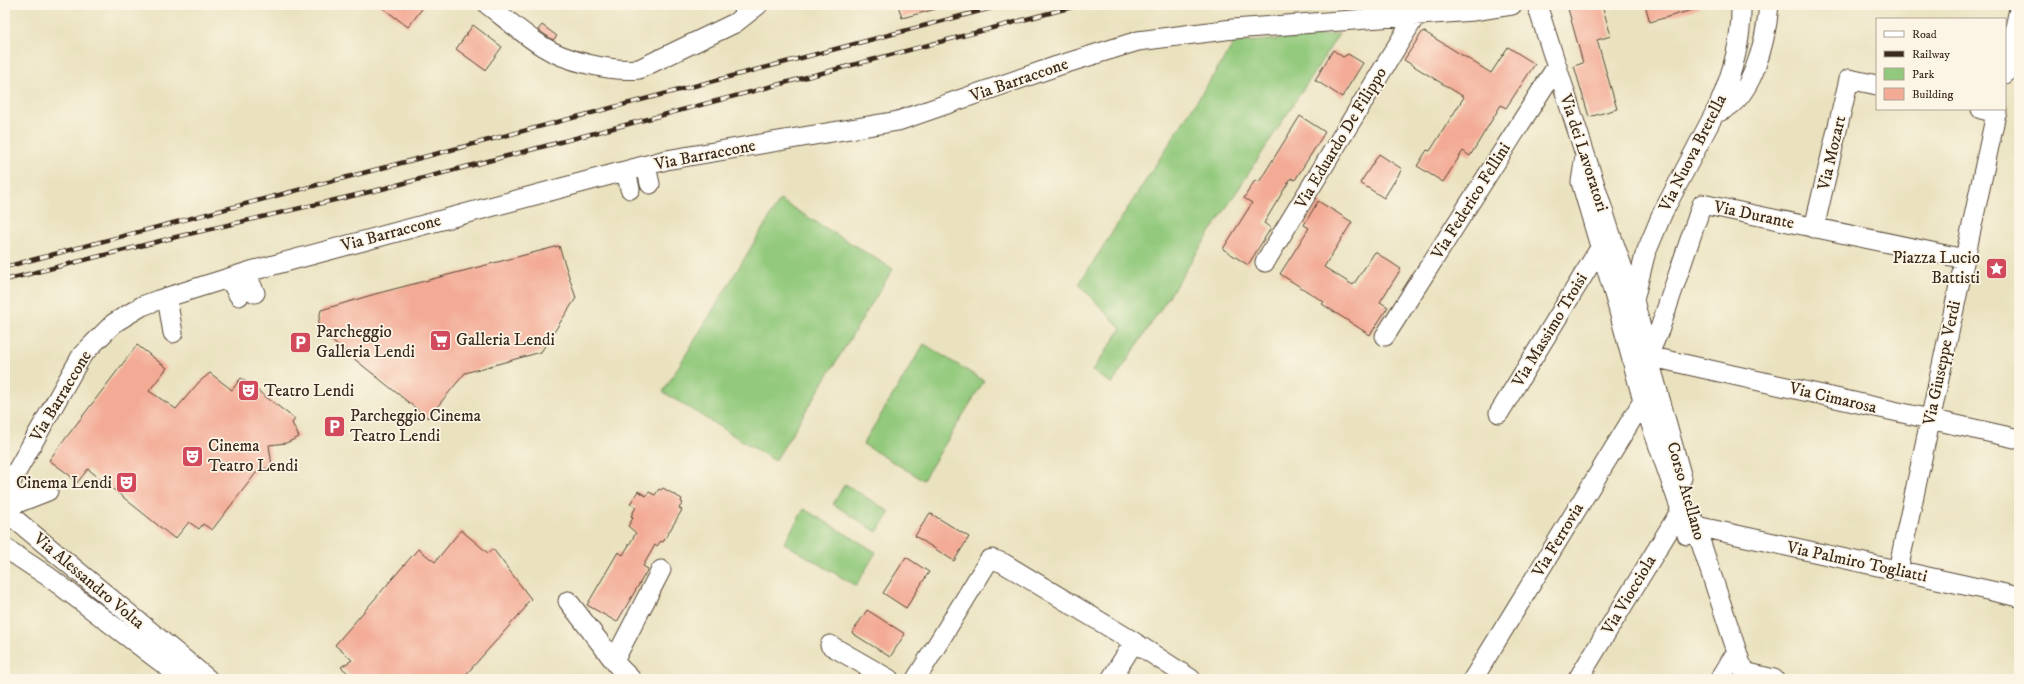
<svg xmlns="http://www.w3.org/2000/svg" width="2024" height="684" font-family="'IM FELL DW Pica',serif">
  <rect width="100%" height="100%" fill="#fcf5e5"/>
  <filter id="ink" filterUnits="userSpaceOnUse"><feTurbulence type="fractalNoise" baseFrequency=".025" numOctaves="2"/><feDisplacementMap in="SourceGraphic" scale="8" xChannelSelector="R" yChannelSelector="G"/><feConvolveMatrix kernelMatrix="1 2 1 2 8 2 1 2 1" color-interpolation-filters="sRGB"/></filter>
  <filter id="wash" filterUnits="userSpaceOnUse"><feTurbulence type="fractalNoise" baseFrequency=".012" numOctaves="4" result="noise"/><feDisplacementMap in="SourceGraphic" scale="16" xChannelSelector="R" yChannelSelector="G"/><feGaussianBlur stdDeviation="0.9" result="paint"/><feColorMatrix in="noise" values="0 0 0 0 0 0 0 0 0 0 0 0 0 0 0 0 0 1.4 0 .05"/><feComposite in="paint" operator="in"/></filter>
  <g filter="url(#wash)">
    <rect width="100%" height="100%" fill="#eae2bf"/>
    <!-- green -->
    <path fill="#92c97c" stroke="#667a4d" d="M1339,34L1112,384L1092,371L1121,329L1079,284L1234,43Z
      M780,200L893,269L775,461L663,392Z
      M924,344L984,381L923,480L863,444Z
      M845,484L890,512L877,532L833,504Z
      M804,509L876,552L856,586L784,543Z"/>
    <g id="blocks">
      <!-- building -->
      <path fill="#f3ab95" d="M379,5H425L408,27Z
        M898,5H935L936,9L902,18Z
        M1567,5H1602L1611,36L1597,40L1617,109L1589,117L1574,66L1583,63Z
        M1645,5H1698L1699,8L1650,22Z
        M473,25L502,47L485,70L456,49Z
        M542,25L557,36L553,40L538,30Z
        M1423,31L1491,73L1508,47L1535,64L1506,108L1501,105L1470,156L1463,151L1443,182L1417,166L1427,150L1430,151L1464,97L1404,60Z
        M1333,50L1343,57L1348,54L1363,63L1342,97L1315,80Z
        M1300,116L1325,132L1295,180L1291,178L1264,223L1271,228L1248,265L1223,249L1252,203L1244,198L1255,180L1259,182Z
        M1379,154L1402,169L1384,198L1360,183Z
        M1318,201L1352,222L1324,267L1353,285L1375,252L1401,269L1380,302L1388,307L1370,335L1322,304L1324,302L1280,274L1309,228L1304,225Z
        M559,246L576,298L541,352L465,373L428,418L317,329L321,310L375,294Z
        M137,345L167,368L149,391L176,409L199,382L210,373L232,390L241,378L295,419L292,423L299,437L286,443L269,445L272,466L256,473L212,530L203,524L199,529L189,522L175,539L88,469L77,483L68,474L49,460Z
        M663,488L682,499L681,502L683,503L679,508L682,510L663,542L661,541L657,546L655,545L643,566L648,569L617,622L587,605L618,552L623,555L636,533L628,526L633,518L631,516L636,507L630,504L638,491L646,496L649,492L655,495L659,489L661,490Z
        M930,513L969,537L954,561L915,536Z
        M461,530L488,553L493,549L531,599L525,605L526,607L462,679H355L341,667L352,660L335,645L418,549L435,562Z
        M906,557L929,572L906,608L883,593Z
        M867,610L905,634L890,657L852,633Z"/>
    </g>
  </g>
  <g filter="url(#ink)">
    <use href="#blocks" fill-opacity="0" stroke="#554636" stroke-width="1"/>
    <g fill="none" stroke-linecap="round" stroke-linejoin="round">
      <defs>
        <path id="minor" d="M488,5C506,19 523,34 542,46C565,61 611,72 639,69L735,23L758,5
          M1537,5L1610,232L1634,300L1648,356L1682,478
          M2005,74L2019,9
          M1981,109L1997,113
          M1715,113C1753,103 1766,39 1769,5
          M1585,156L1581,182L1617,304L1643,401L1681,510L1687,535L1693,532L1696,526L2019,597
          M646,166L650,184
          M626,171L630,189
          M1814,228L1849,79L1877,85
          M1965,259L1702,204L1660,328L1648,356L2019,439
          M1265,262L1416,15
          M246,273L255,293
          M229,278L239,296
          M167,298L173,333
          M1634,300L1645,255L1663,212L1719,105C1733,72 1742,40 1741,5
          M1385,336L1557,66
          M1499,413L1600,248
          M5,492L82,355L114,323L142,306L158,300L251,271L666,160L898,121L1057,66L1138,41L1233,29L1473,11L1512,5
          M5,493L20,502L48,491
          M5,511L208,679
          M1693,519L1746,679
          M5,548L49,577L174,672L180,679
          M1898,570L1997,109
          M568,601L618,666L631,679
          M830,645L889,679
          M614,661L661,570
          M1744,672L1774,679
          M916,679L989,560L992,559L1003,563L1134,642L1191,679
          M1111,679L1134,642
          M1473,679L1643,401
          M1578,679L1681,510
          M1720,679L1737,651"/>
      </defs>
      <!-- minor casing -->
      <use href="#minor" stroke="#554636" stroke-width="21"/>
      <!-- minor -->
      <use href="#minor" stroke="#fff" stroke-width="19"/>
      <defs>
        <path id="rail" d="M5,267L1003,5
          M5,280L176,237L382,189L1080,5"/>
      </defs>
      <!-- rail casing -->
      <use href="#rail" stroke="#3b2a1e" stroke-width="4.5"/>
      <!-- rail -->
      <use href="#rail" stroke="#fcf5e5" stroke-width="3" stroke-dasharray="9" stroke-linecap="butt"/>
    </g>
  </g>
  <!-- icons -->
  <defs>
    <symbol id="sight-square" viewBox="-11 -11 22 22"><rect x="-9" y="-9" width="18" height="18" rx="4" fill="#d1495b" stroke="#fcf5e5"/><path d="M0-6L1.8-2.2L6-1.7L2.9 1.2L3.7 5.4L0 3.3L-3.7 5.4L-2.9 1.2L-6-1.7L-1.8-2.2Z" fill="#fff"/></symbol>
    <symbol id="supermarket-square" viewBox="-11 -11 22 22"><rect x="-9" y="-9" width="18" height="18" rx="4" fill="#d1495b" stroke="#fcf5e5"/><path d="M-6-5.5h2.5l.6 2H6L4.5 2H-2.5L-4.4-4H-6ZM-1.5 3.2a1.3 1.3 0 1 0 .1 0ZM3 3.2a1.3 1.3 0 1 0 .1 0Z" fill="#fff"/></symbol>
    <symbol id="parking-square" viewBox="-11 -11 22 22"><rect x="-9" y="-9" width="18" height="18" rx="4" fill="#d1495b" stroke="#fcf5e5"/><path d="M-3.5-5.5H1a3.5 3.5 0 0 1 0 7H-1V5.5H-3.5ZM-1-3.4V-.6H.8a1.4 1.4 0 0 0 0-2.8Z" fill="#fff"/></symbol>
    <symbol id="theatre-square" viewBox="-11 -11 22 22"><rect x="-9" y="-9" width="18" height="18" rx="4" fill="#d1495b" stroke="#fcf5e5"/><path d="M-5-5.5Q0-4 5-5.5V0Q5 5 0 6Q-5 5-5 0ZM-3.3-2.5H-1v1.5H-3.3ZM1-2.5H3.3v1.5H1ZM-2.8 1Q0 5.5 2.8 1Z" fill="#fff"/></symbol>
  </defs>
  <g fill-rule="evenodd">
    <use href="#sight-square" x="1984" y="256" width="25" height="25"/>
    <use href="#supermarket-square" x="428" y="328" width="25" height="25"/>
    <use href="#parking-square" x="288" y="330" width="25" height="25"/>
    <use href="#theatre-square" x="236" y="378" width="25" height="25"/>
    <use href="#parking-square" x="322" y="414" width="25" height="25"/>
    <use href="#theatre-square" x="180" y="444" width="25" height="25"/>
    <use href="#theatre-square" x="114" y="470" width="25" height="25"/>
  </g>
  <g text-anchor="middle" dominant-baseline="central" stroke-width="3.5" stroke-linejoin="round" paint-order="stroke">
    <!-- street labels -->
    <g font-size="17" fill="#3b2a1e" stroke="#fcf5e5">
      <text transform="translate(1019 80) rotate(-19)">Via Barraccone</text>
      <text transform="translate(1341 138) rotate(-59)">Via Eduardo De Filippo</text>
      <text transform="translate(1584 153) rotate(72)">Via dei Lavoratori</text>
      <text transform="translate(1693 153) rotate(-63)">Via Nuova Bretella</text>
      <text transform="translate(1832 153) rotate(-77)">Via Mozart</text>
      <text transform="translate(705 155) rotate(-11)">Via Barraccone</text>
      <text transform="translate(1471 201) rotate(-58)">Via Federico Fellini</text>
      <text transform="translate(1754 215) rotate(12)">Via Durante</text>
      <text transform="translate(391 233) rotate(-15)">Via Barraccone</text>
      <text transform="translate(1550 330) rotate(-59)">Via Massimo Troisi</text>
      <text transform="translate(1942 363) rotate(-78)">Via Giuseppe Verdi</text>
      <text transform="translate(61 396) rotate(-59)">Via Barraccone</text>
      <text transform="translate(1833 398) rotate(13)">Via Cimarosa</text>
      <text transform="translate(1686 491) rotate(74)">Corso Atellano</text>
      <text transform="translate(1558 540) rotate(-59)">Via Ferrovia</text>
      <text transform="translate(1857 562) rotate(12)">Via Palmiro Togliatti</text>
      <text transform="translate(89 581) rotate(40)">Via Alessandro Volta</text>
      <text transform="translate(1629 595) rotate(-59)">Via Viocciola</text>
    </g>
    <!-- poi labels -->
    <g font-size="17" fill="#3b2a1e" stroke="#fcf5e5" text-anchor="start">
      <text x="1980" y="258" text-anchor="end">Piazza Lucio<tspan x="1980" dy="20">Battisti</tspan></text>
      <text x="316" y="332">Parcheggio<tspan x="316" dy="20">Galleria Lendi</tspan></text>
      <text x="456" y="340">Galleria Lendi</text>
      <text x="264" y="391">Teatro Lendi</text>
      <text x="350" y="416">Parcheggio Cinema<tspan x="350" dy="20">Teatro Lendi</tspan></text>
      <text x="208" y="446">Cinema<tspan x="208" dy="20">Teatro Lendi</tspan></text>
      <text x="112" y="483" text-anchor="end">Cinema Lendi</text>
    </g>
  </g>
  <!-- margin -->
  <rect width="2024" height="684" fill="none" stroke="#fcf5e5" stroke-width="20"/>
  <!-- legend -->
  <rect x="1876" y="18" width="130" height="92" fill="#fcf5e5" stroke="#afa495"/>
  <rect x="1884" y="31" width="20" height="6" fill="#ffffff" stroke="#afa495"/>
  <text x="1912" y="38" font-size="12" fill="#3b2a1e">Road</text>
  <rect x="1884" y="51" width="20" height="6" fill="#3b2a1e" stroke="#afa495"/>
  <text x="1912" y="58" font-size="12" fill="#3b2a1e">Railway</text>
  <rect x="1884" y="68" width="20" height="12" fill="#92c97c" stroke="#afa495"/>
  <text x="1912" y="78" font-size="12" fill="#3b2a1e">Park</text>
  <rect x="1884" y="88" width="20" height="12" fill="#f3ab95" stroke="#afa495"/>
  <text x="1912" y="98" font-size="12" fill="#3b2a1e">Building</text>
</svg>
